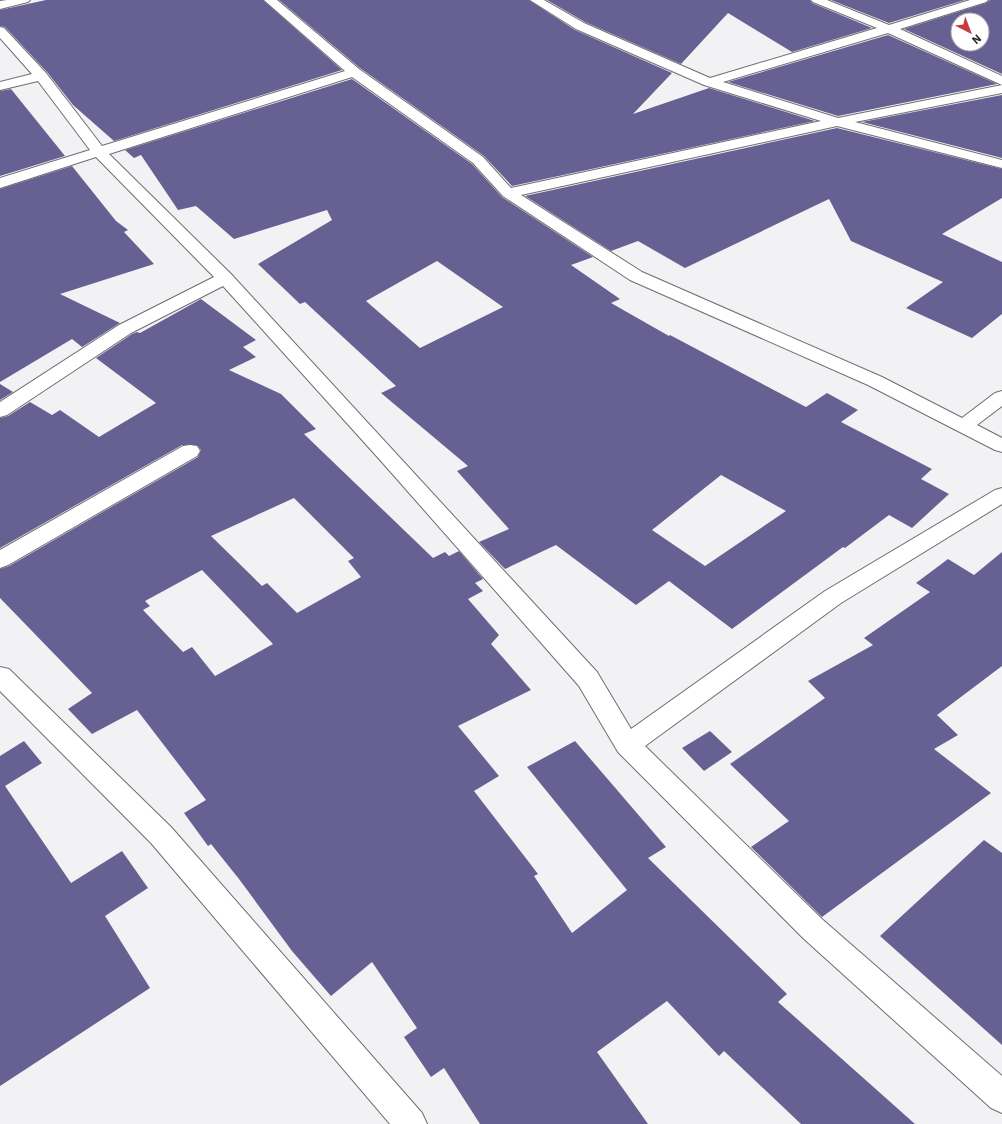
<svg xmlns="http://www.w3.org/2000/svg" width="1002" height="1124" font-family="'IBM Plex Sans',sans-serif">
  <rect width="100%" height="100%" fill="#f2f2f5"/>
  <!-- building -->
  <path fill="#666192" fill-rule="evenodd" d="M46,0H263L342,70L114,141L73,105L47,72L5,27L0,26V10Z
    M279,0H529L575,30L672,73L633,114L709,88L815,121L512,186L484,156L360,68Z
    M547,0H810L812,3L872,28L792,52L728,13L681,64L585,22Z
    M831,0H965L889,23Z
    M990,0H1002V74L904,29L986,3ZM958,20H982V44H958Z
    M888,35L997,84L838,116L728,82Z
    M352,79L472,164L502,197L593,257L571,265L620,299L611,303L669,336L670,335L806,407L827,393L858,410L841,422L932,469L921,479L949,494L912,528L889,515L845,548L843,547L732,629L669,581L636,605L556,545L505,569L479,542L509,529L457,471L468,466L381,393L396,386L305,302L300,304L258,264L332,220L327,210L234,239L196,206L178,210L141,155L134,158L125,150ZM437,261L503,307L420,348L366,301ZM721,475L786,511L705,566L652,530Z
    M11,89L65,156L0,176V91Z
    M1002,95V158L862,122Z
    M837,128L1002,169V198L942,234L1002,262V314L972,338L906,308L943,282L851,241L829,199L685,268L638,241L611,251L525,196Z
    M72,166L116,221L128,230L124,232L154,264L60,294L120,323L82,347L72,339L0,382V189Z
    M201,299L256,340L243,347L256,357L229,370L281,394L316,429L304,434L433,558L445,552L449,556L459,551L483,579L475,583L483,591L468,599L499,635L491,644L531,690L458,726L499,776L474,791L538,874L534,876L572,933L627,890L527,767L575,741L666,847L648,858L787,994L778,1002L915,1124H801L724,1051L719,1056L667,1001L597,1052L648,1124H480L444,1068L431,1077L404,1037L417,1028L372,962L331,996L292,951L239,879L211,844L208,846L184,813L206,800L137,710L92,734L68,709L92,693L0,598V569L9,566L198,457L201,450L197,445H182L0,548V418L8,416L30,402L52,415L60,410L99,437L156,403L96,358L132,334L137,332L140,333ZM294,498L354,558L348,561L361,577L297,613L267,583L262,586L211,536ZM202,570L273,644L215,676L192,647L183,652L143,610L150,606L145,601Z
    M0,384L13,392L0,400Z
    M1002,552V666L937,715L958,735L934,749L991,793L822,917L751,847L789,821L730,764L825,698L808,681L873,645L864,638L930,592L916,583L948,559L974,575Z
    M710,731L732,752L704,771L682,748Z
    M24,741L42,763L5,786L71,883L122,851L148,888L105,916L150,988L0,1086V756Z
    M984,840L1002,853V1045L880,936Z"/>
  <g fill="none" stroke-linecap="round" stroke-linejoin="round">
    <defs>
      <path id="minor" d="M7,0H30L28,2L0,9V1Z
        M264,0H277L359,69L483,157L511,188L821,121L704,85L576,29L530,0H544L584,23L710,78L877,28L813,2L811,0H827L889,25L970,0H988L986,2L900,29L1002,76V85L888,33L723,82L838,118L1002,85V93L855,122L1002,160V168L837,126L521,195L642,272L882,377L962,418L995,393L1002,391V406L977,425L1002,438V452L995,450L868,385L630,280L503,196L473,163L352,77L109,154L231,274L597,672L631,729L825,591L995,490L1002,488V504L841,603L645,746L823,920L1002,1076V1113L991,1108L803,938L618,752L579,686L381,461L223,286L131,333L7,415L0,417V402L119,325L214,277L96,157L0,188V178L90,150L38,81L0,90V82L32,74L0,38V27L4,28L46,73L102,146L345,71Z
        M190,445L197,446L200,451L197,456L8,565L0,568V550L183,446Z
        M0,667L9,669L171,827L422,1113L427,1124H390L151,843L0,691Z"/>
    </defs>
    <!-- minor casing -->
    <use href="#minor" stroke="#6e6d70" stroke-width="2"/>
    <!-- minor -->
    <use href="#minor" fill="#fff" fill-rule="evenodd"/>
  </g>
  <!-- north arrow -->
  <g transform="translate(970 32) rotate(138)"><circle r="19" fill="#ffffff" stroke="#aaaaaa"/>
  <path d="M0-3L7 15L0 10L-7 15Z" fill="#ca3a45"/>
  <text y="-6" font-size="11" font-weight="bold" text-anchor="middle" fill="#2a2a2b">N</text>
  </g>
</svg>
